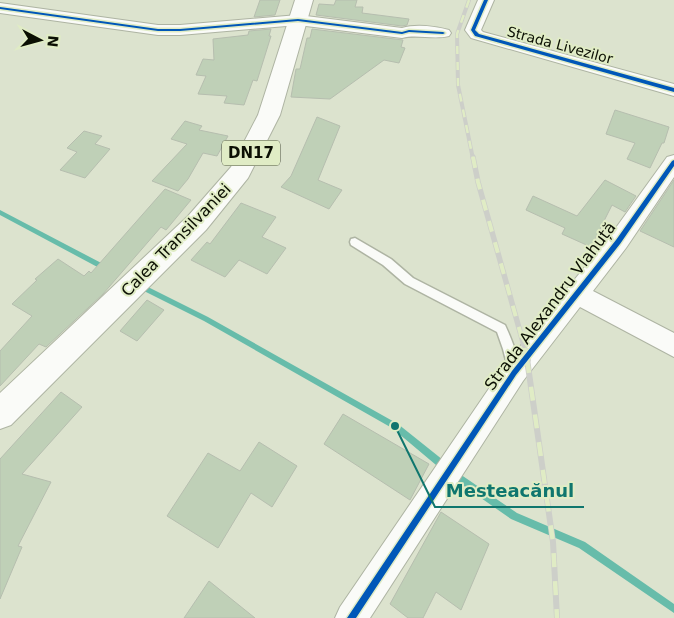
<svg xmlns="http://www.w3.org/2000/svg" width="674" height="618" font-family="'DejaVu Sans',sans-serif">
  <rect width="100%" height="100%" fill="#dce3ce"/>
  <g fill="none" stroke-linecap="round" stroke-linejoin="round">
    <!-- stream -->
    <path fill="#67bcaa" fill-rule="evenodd" d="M0,210L107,266L108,268L107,270H103L0,215Z
      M140,283L208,317L398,424L448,464L449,467L448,470L445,471L442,470L392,428L204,321L138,288L137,286L138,284Z
      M454,470L517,513L585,542L674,604V613L579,548L511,519L451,477L450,474L451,471Z"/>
  </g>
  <!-- building -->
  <path fill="#bfd0b7" stroke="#b6beaf" d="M260,0H280L275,15L254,17Z
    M336,0H357L355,7H363L362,13L409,19L407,25L402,26L316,15L319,4L334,5Z
    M271,29L269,36H271L257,81L253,80L244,105L224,103L227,96L198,94L206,76L196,75L203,59L214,60L213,39L248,35L249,31Z
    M312,29L403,40L401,47L405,48L399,63L384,60L330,99L291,97L296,69H300L307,38H310Z
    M615,110L669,127L664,143H662L650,168L627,159L635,143L606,134Z
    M317,117L340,126L318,180L342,190L329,209L281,187L291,176Z
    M185,121L202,126L199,130L228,136L217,156L203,153L188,179L178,191L152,181L187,144L171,139Z
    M84,131L102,136L95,144L110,149L85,178L60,170L77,152L67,148Z
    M605,180L636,196L625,212L612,205L591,247L562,234L565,228L526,210L533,196L577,216Z
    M674,180V247L640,231Z
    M165,189L191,200L166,230L161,227L103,294L46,347L39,344L0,386V351L32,316L12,304L37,280L35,279L58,259L84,276L89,271L91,273Z
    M241,203L276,217L262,237L286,248L267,274L239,260L225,277L191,260L207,242L210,244Z
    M147,300L164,310L137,341L120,331Z
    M61,392L82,407L22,474L51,482L18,546L22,547L0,599V459Z
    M343,414L429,464L410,500L324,444Z
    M259,442L297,466L272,507L251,493L218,548L167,516L208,453L240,471Z
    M441,512L489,544L461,610L436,592L423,618H408L390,604Z
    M209,581L255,618H184Z"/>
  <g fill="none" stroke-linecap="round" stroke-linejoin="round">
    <defs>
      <path id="service" d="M355,238L391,259L413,278L505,325C510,336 523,365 518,376L514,378L510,376L503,349L497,332L405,284L383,265L351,245L350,242L351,239Z"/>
      <path id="minor" d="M478,0H494L481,30L483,32L674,84V96L471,38L465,30Z
        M0,3L158,25H180L298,15L402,28C415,24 435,26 449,30L451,33L449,36C433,40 417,34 402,38L298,25L180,35H158L0,13Z
        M674,155V177L626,248L593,291L674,333V357L580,307L523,381L370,618H335L340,607L505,365L610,236L667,157Z"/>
      <path id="trunk" d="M295,0H313L280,115L248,178L206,230L11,425L0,429V393L188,216L231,167L258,115Z"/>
    </defs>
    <!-- service casing -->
    <use href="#service" stroke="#aeb4a3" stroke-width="3"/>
    <!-- minor casing -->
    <use href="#minor" stroke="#aeb4a3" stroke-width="2"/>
    <!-- trunk casing -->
    <use href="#trunk" stroke="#aeb4a3" stroke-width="2"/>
    <!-- service -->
    <use href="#service" fill="#fafbf8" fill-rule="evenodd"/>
    <!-- minor -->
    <use href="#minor" fill="#fafbf8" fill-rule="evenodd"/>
    <!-- trunk -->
    <use href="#trunk" fill="#fafbf8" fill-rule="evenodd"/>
    <defs>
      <path id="rail-far2" d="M469,0L457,34L458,85L473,159"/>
      <path id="rail-far1" d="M473,157L478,182L528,360"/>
      <path id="rail" d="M527,359L553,542L557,618"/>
    </defs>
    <!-- rail-far2 casing -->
    <use href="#rail-far2" stroke="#cdcfc9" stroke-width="4"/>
    <!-- rail-far1 casing -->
    <use href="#rail-far1" stroke="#cdcfc9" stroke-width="5.5"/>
    <!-- rail casing -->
    <use href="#rail" stroke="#cdcfc9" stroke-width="6"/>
    <!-- rail-far2 -->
    <use href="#rail-far2" stroke="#e0ecc5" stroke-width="2.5" stroke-dasharray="8" stroke-linecap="butt"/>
    <!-- rail-far1 -->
    <use href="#rail-far1" stroke="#e0ecc5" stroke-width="4" stroke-dasharray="11" stroke-linecap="butt"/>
    <!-- rail -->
    <use href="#rail" stroke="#e0ecc5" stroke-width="4.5" stroke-dasharray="14" stroke-linecap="butt"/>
    <defs>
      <path id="cycleway" d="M484,0H488L475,30L479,34L674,88V92L475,36L471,30Z
        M0,7L158,29H180L298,19L402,32L409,30L443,32L445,33L443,34L409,32L402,34L298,21L180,31H158L0,9Z
        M674,160V166L620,244L516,375L356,618H347L512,371L616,240L672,161Z"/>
    </defs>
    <!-- cycleway casing -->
    <use href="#cycleway" stroke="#e0ecc5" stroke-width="3"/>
    <!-- cycleway -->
    <use href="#cycleway" fill="#0057b8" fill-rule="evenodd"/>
  </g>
  <g text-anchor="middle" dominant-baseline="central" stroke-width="4" stroke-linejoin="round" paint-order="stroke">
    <!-- far-street labels -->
    <g font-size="14" fill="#0b0f03" stroke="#e0ecc5">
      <text transform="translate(560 45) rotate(15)">Strada Livezilor</text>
    </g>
    <!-- shield labels -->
    <rect fill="#e0ecc5" stroke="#4b513d" stroke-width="1" x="222" y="140.5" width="58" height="25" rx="4"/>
    <g font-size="15" font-weight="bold" fill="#0b0f03">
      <text x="251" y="153">DN17</text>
    </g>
    <!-- street labels -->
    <g font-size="16" fill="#0b0f03" stroke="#e0ecc5">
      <text transform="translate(176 240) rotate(-46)">Calea Transilvaniei</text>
      <text transform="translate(550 306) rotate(-53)">Strada Alexandru Vlahuță</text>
    </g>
  </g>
  <!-- callouts -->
  <path fill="none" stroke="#0f766e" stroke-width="2" d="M395 426L435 507H584"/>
  <circle fill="#0f766e" stroke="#e0ecc5" stroke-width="2" cx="395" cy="426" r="5"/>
  <g font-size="18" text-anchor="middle" font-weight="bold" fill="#0f766e" stroke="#e0ecc5" stroke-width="4" stroke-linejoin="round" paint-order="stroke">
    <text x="510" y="497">Mesteacănul</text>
  </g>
  <!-- north arrow -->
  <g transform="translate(40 40) rotate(96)" stroke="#e0ecc5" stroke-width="4" paint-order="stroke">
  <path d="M0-4L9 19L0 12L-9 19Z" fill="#0b0f03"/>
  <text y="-8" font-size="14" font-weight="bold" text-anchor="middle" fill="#0b0f03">N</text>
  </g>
</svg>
